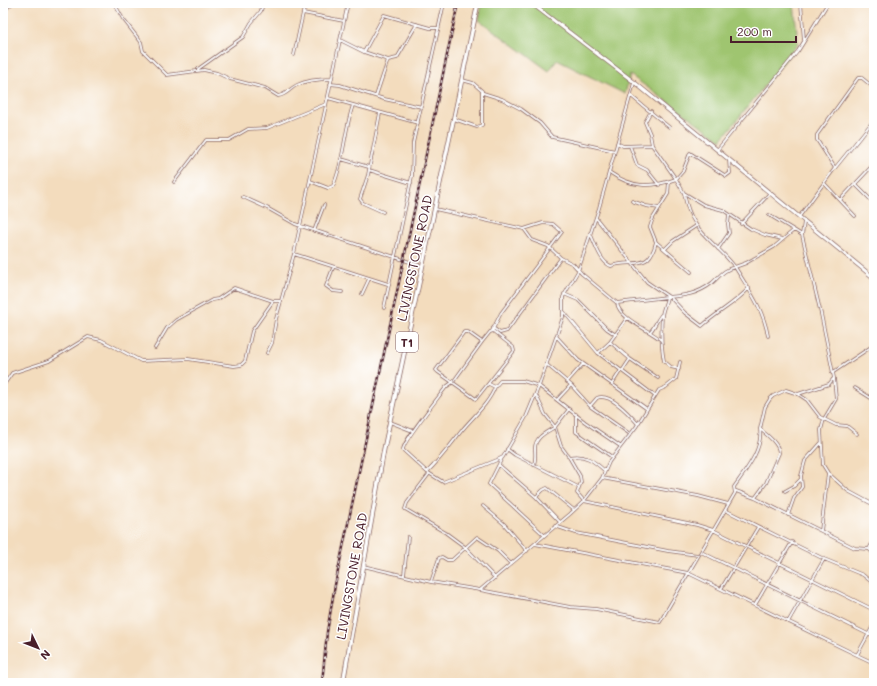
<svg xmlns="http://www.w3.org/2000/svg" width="877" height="686" font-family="Mali,sans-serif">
  <rect width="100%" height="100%" fill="#fff"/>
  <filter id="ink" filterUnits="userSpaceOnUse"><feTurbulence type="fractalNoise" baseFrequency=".025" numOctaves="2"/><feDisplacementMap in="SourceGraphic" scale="8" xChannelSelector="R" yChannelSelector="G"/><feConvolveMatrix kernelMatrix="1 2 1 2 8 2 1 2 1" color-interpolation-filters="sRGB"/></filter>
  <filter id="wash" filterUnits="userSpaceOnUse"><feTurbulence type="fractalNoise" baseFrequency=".012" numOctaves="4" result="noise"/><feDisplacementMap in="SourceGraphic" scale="16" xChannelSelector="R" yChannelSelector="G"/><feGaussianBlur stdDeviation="0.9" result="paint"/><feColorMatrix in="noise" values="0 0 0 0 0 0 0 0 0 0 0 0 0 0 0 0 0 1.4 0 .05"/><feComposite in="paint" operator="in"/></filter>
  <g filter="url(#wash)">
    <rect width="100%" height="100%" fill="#f3dcbd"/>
    <!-- green -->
    <path fill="#9fc570" stroke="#74724e" d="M482,3H794L798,44L721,140L630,75L625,94L557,60L549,71L479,20Z"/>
  </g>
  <g filter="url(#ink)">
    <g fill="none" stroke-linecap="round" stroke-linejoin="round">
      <defs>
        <path id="minor" d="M114,3L123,19L141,42L143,51L167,75L204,70L217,73L230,79L265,88L278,96C287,95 290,88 297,85C307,80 321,79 332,79
          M801,3L804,40
          M869,3L874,11
          M303,13L305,3
          M340,40L364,52L388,60L376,96
          M364,52L384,15L430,28H439
          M294,55L303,13L344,21
          M388,60L397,58L417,24
          M198,69L243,37L251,23L261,11L263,3
          M330,84L340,85L384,99L422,107
          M483,93L502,99L521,109L540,123L552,137L615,151
          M631,96L669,127
          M328,98L418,123
          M651,111L645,122L650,134L652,145
          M380,113L368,175L360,199L363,203L383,212
          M454,119L477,127L482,125V91L473,83L462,80
          M617,143L623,146L652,145L676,179L683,171L690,153L726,176L730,173L729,160
          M630,146L637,165L647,170L659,185
          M718,149L798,51L828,3
          M341,159L369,167
          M835,168L817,140V135L858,78H862L874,88
          M369,170L411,183
          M609,172C632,188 651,188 676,179L684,193
          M310,181L328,188L333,186C344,162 344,131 353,105
          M174,182L206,140H229L248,129L267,128L326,104
          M669,182L668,194L653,218L650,227L656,242L691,272
          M824,183L855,216
          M855,184L874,203
          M243,197L267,208L295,224L422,266
          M840,200L874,164
          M632,201L646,206L659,208
          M435,209L524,229L543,223L553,224L562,232L501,313L492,331
          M769,215L794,230
          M799,217L835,168L874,120
          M596,218L647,282L669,297
          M804,222L802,235L821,314L834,378L836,399L824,419L821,430L823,465L828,473L848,491L874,505
          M741,224L770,193
          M524,229L532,240L548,246L561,258L573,264L582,274L617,303L667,297C666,303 662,311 662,316C661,330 661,346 664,361L671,367L679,369
          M314,231L324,205
          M590,233C595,243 600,262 611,266C633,259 649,272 656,242
          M872,247L874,245
          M665,249L673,241L696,226
          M718,249L729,233L728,224L729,215
          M294,254L388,284
          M333,268L326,286L333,291L342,292
          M362,294L369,279
          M564,294L578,300L607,329L616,335
          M667,297C684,296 698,294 712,283C719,277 724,269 735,267C712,238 691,233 684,193L704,205L723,210L751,229L765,235L782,239
          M670,297L685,313L702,326C717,312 736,303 749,288
          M617,303C619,319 650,330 661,340
          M384,308L412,176L413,143L444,3
          M564,312L598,353L610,342
          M627,318L610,342L630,359L658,378
          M493,328L500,333L507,331L561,258
          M650,332C655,327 656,321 661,315
          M556,336L578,360L647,409
          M768,336C763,308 749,290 735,267L746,263L774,247L794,230L802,235
          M482,342L490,332L493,331L513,347L514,351L476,399L438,372L436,370L464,332H468L482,342L453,382L446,387C439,397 402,442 403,450L427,472C441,459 451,444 463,429C474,416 489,403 495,387
          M155,348L167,328L176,320L212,300L218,299L234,288L273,301H281
          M267,353L272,343L276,319L294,254L348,3
          M598,353L655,396
          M680,362L676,379L666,387L659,390L636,427L609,462L602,478L698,496L728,504
          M546,364L571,385L591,407L630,434
          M622,371L630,359
          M832,373L874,345
          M567,382L583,364
          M489,384L495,387L500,381H523L539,386L585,422L620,446
          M612,384L621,370
          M3,386L12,373L49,361L88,337L101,340L141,361L188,359L234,366L241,365L245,361L252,331L273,301
          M855,388L874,400
          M798,394L829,384L833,379
          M536,395L545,414L555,427L569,409
          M557,400L571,385
          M590,406L597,398C610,392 630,415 638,424
          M576,414V432L612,457
          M390,422L413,431
          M507,449L515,455L578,487
          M569,457C585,454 593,460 605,471
          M502,458L489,484L544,535
          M499,465L536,497L560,522
          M534,465C536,458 535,455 535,448C535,437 547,432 555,427L561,446L569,457L580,476L581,482L577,493L584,501L697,525L713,530L874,610
          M427,472L443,482L497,460L503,457L526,417L539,386L563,317V297L578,271L599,208L634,83
          M429,474L407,503L405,509L446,533L465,547L495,578
          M736,491L755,498L855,548L869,549L874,554
          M785,491L794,486L801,479
          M537,496L543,490L547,488L574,510
          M755,498L766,483L779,453C779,444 767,435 760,429L765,407L770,399L773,396L786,390L798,394L807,400L820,417L836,425L847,426L857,434
          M483,506L504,524L527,551
          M725,510L824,559L863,575L874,584
          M788,515L794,498L802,487L801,476L805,461L821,443
          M555,526L576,533L668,551L698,555
          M821,531L828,473
          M535,544L688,573L857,655
          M869,549L874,540
          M701,552L874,637
          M363,566L431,582L480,590L570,514L584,501L602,478
          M404,575L408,537
          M431,582L439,558L442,557L447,560H452L477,537L498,551L511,564
          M721,589L758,527
          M480,590L570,607L596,609L660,622L735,493L734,487C745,471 763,450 760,429
          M755,605L792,542
          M788,622L824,559
          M874,624L857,655L874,663"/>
        <path id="tertiary" d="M3,11L12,3"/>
        <path id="secondary" d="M531,3L634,82L874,278"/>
        <path id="trunk" d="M343,683L384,449L478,3"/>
      </defs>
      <!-- minor casing -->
      <use href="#minor" stroke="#85615e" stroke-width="3.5"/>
      <!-- tertiary casing -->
      <use href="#tertiary" stroke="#85615e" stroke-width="4"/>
      <!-- secondary casing -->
      <use href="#secondary" stroke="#85615e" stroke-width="4.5"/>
      <!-- trunk casing -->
      <use href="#trunk" stroke="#85615e" stroke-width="5"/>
      <!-- minor -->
      <use href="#minor" stroke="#fff" stroke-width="2"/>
      <!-- tertiary -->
      <use href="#tertiary" stroke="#fff" stroke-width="2.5"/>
      <!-- secondary -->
      <use href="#secondary" stroke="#fff" stroke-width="3"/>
      <!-- trunk -->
      <use href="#trunk" stroke="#fff" stroke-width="3.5"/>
      <defs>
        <path id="rail" d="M322,683L327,632L335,585L458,3"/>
      </defs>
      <!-- rail casing -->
      <use href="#rail" stroke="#4a1f2b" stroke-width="2.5"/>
      <!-- rail -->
      <use href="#rail" stroke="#fff" stroke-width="1" stroke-dasharray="3" stroke-linecap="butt"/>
    </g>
  </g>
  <g text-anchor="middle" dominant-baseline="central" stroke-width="3" stroke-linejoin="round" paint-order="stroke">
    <!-- shield labels -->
    <rect fill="#fff" stroke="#80626b" stroke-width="1" x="396" y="332" width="22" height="20" rx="3"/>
    <g font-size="12" font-weight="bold" fill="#4a1f2b">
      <text x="407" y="342">T1</text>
    </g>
    <!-- street labels -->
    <g font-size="13" fill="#4a1f2b" stroke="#fff">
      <text transform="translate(414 258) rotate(-78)">LIVINGSTONE ROAD</text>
      <text transform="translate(351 576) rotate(-80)">LIVINGSTONE ROAD</text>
    </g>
  </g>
  <!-- margin -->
  <rect width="877" height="686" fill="none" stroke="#fff" stroke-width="16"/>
  <!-- north arrow -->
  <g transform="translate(38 648) rotate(133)" stroke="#ffffff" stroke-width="3" paint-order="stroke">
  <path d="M0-3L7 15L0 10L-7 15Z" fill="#4a1f2b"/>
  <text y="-6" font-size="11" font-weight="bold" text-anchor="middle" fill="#4a1f2b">N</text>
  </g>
  <!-- scale -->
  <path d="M731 36v6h65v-6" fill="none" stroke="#4a1f2b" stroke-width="2"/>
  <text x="737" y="36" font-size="12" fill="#4a1f2b" stroke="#ffffff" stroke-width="3" paint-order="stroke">200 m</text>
</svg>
